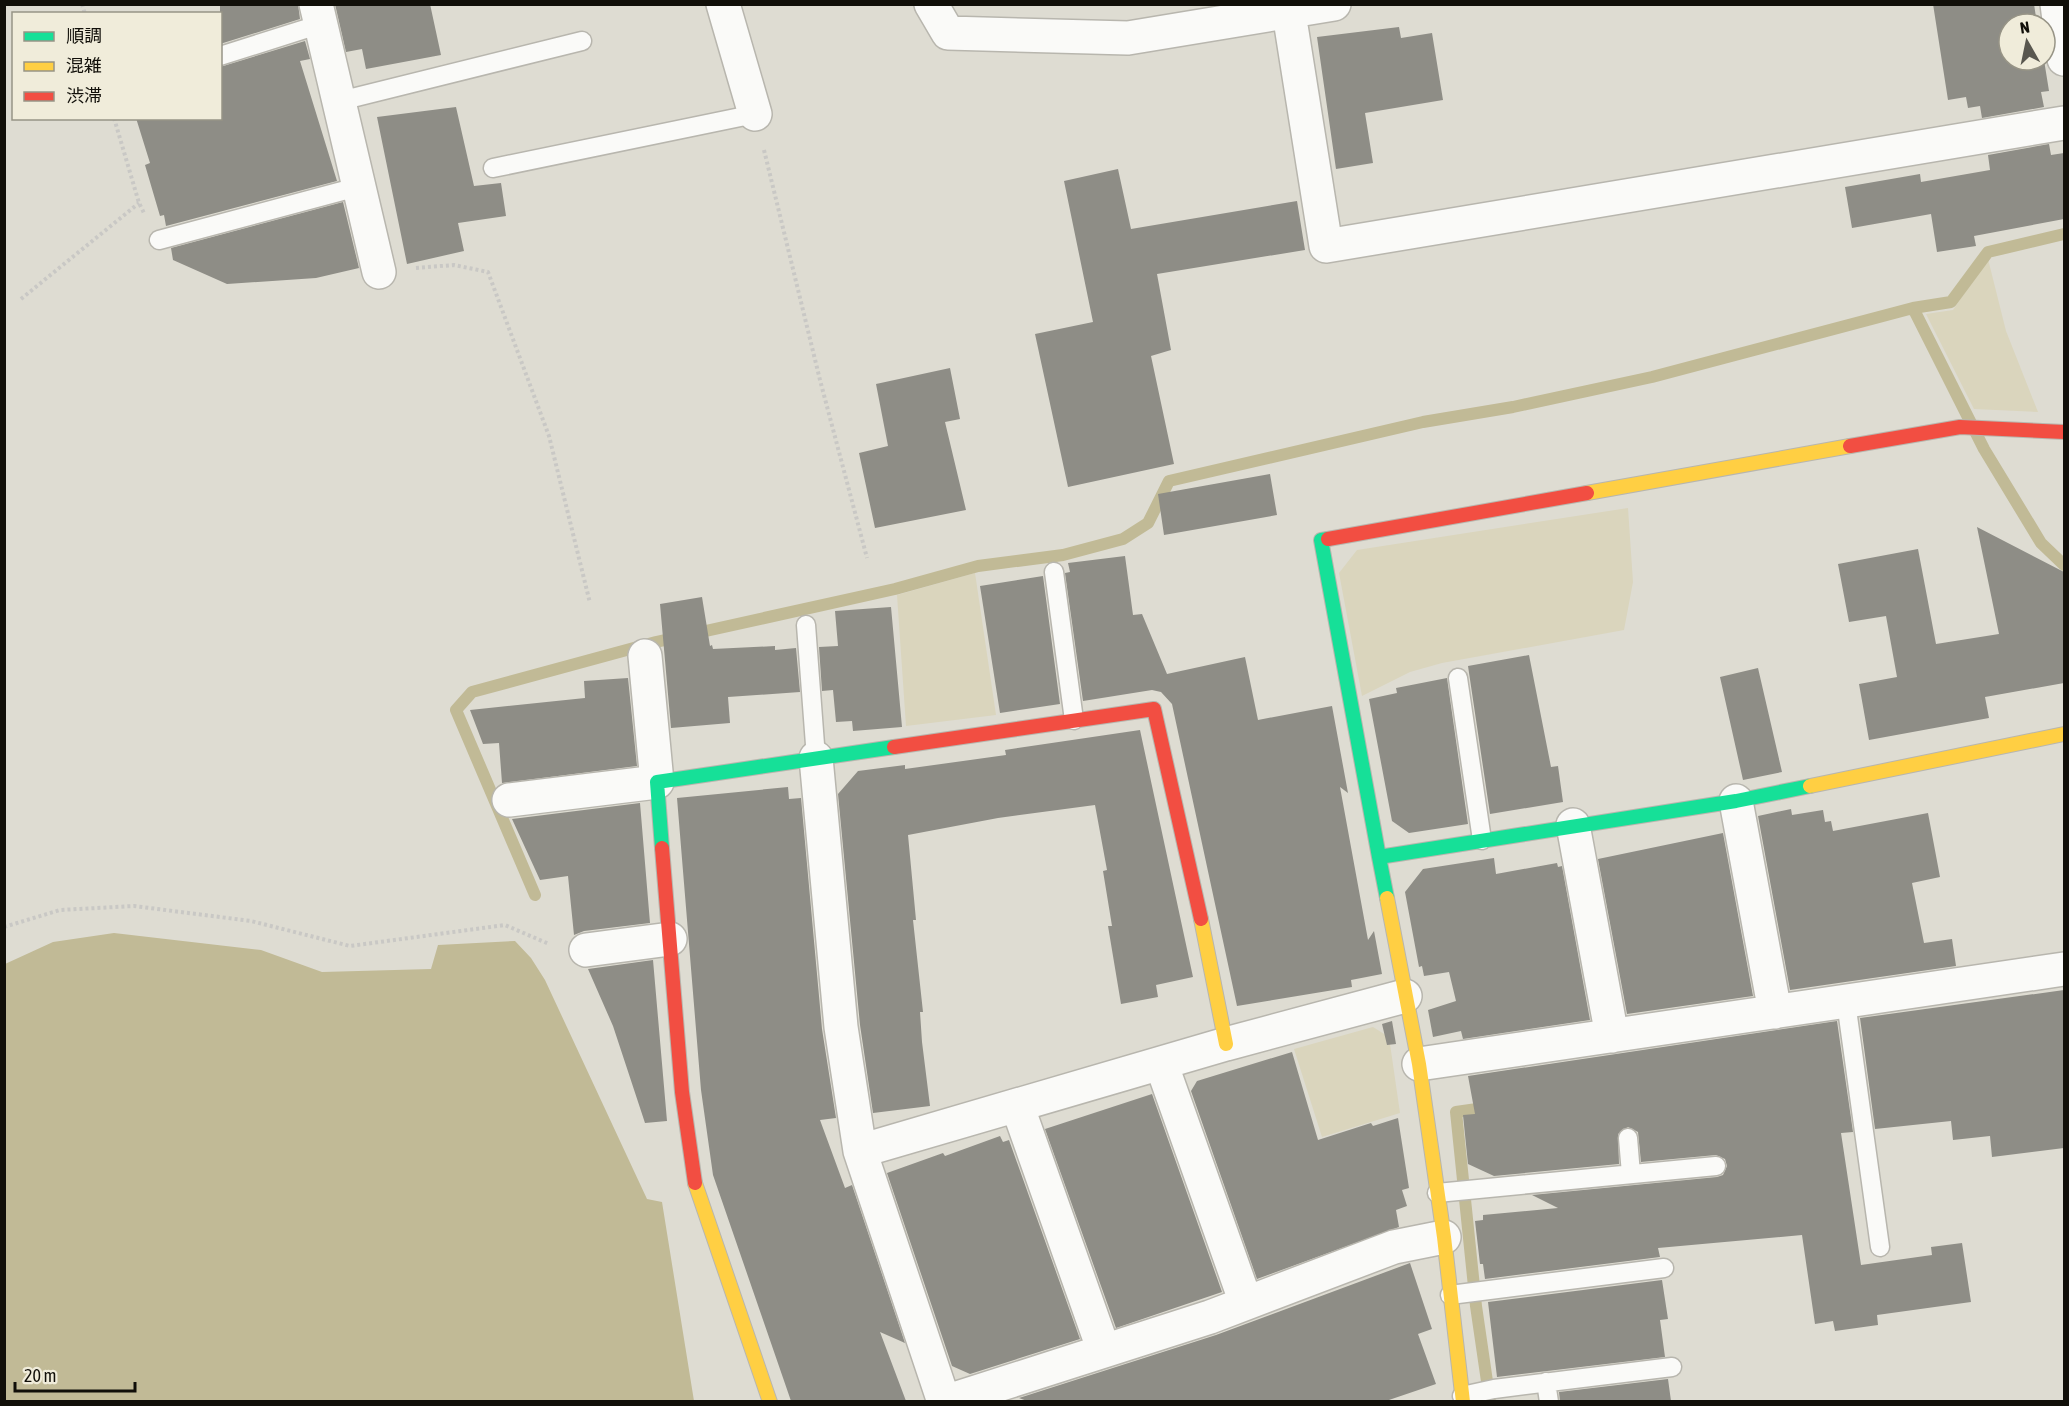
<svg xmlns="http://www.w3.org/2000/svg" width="2069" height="1406" font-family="'Asap Condensed','Noto Sans JP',sans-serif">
  <rect width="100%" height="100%" fill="#dedcd2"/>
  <!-- green -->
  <path fill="#dad5bd" d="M1988,259L2006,331L2038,412L1974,409L1926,314L1953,310Z
    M1628,508L1633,582L1624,630L1442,663L1410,672L1362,696L1339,573L1357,550Z
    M975,573L996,715L906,726L897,595Z
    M1373,1027L1389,1037L1400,1113L1322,1137L1294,1049Z"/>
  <!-- water -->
  <path fill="#c1ba96" d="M114,933L261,950L322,972L431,969L438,945L515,941L531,958L545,980L647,1199L662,1202L694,1401H5V964L53,942Z"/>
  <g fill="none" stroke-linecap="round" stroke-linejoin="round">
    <!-- stream -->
    <path stroke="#c1ba96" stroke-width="12" d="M1913,308L1984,449L2041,543L2064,565
      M535,895L456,710L472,692L656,642L895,589L978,566L1063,555L1123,539L1148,523L1169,481L1423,422L1513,407L1652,377L1913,308L1951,302L1988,252L2064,234
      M1490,1402L1476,1306L1456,1112L1491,1107"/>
  </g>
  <!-- building -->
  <path fill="#8e8d86" d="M220,4H298L300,19L220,44Z
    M335,4H430L441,55L366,69L362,49L346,52Z
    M1933,4H2034L2037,24H2009V60H2044L2049,91L2041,92L2044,107L1982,118L1980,106L1968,108L1966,97L1948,100Z
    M1399,27L1401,38L1432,33L1443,100L1365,113L1373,163L1336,169L1317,37Z
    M305,41L310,59L300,61L337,181L166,226L164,215L160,216L145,165L150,163L136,118H220V67Z
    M456,107L474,186L501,183L506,216L458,223L464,251L407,264L377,117Z
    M2049,144L2051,155L2064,153V219L1974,236L1976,246L1937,252L1931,214L1852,228L1845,187L1920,174L1921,182L1990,170L1988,155Z
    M1118,169L1131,229L1297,201L1305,250L1157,274L1171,350L1151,356L1174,464L1068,487L1035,334L1093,322L1064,181Z
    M343,202L359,268L316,278L227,284L173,260L171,248Z
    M950,368L960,419L945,422L966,510L875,528L859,453L888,446L876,384Z
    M1270,474L1277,515L1164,535L1158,494Z
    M1977,527L2064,572V683L1985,697L1989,718L1869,740L1859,684L1897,677L1886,616L1849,622L1838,564L1918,549L1936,644L1999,634Z
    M1125,556L1133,615L1142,614L1167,674L1245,657L1258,720L1332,706L1348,793L1340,787L1368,940L1374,931L1382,974L1351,980L1352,987L1237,1006L1172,704L1161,692L1152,690L1083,701L1065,573L1070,572L1068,563Z
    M1043,576L1060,704L1000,713L980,586Z
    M702,597L710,646L712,645L713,649L775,646V650L796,648L800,692L728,697L730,723L671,728L660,604Z
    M891,607L902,727L853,731L852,721L836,722L833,690L822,691L819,647L838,646L835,611Z
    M1529,655L1551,767L1558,766L1563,802L1490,814L1468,666Z
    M1758,668L1782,772L1743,780L1720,677Z
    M628,678L637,766L502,783L499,743L483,744L470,710L585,698L584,681Z
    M1447,678L1468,824L1409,833L1392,821L1369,699L1397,693L1396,688Z
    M1140,730L1193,977L1156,985L1158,997L1121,1004L1108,926H1112L1103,871L1107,870L1095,805L998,818L908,835L916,920H913L923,1012H920L922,1042L930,1106L873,1113L860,1025L838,794L858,771L905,765V769L963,761L1006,755L1005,750Z
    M788,787L789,799L801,798L822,1029L836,1118L820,1120L845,1188L852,1185L905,1343L880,1332L906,1401H791L713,1175L701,1090L677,798Z
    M640,803L650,923L584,931L574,935L568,876L540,880L512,819Z
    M1791,809L1792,815L1823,810L1825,822L1831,821L1833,831L1928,813L1940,877L1912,883L1924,943L1952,939L1956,966L1790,990L1758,816Z
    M1723,833L1753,996L1627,1014L1598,859Z
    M1494,858L1496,874L1557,863L1558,867L1562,866L1590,1020L1463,1039L1461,1031L1433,1037L1428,1010L1456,1001L1449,972L1424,976L1422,966L1419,967L1405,892L1423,869Z
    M653,960L667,1121L645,1123L613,1026L588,969Z
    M2064,990V1148L1992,1157L1990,1136L1953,1140L1951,1121L1875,1129L1860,1018Z
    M1392,1021L1396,1044L1387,1045L1382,1024Z
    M1837,1021L1853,1132L1841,1133L1861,1265L1932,1255L1931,1247L1962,1243L1971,1302L1877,1315L1878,1325L1835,1331L1833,1321L1815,1324L1802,1235L1658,1248L1660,1257L1485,1279L1483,1264H1480L1475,1221L1483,1220V1215L1558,1208L1532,1195L1717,1177L1723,1175L1727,1166L1725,1159L1716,1155L1641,1162L1638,1132L1628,1127L1618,1134L1619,1164L1494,1176L1468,1164L1463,1115L1475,1114L1468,1076Z
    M1292,1052L1318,1140L1371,1123L1373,1126L1398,1118L1409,1188L1402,1190L1407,1206L1396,1210L1399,1227L1257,1279L1191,1091L1197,1081Z
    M1152,1094L1222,1292L1116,1328L1045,1129Z
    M1000,1136L1003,1142L1009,1140L1080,1339L970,1374L952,1366L887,1173L943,1153L945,1156Z
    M1410,1263L1432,1329L1418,1334L1436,1384L1386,1401H1027L1019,1398L1216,1335Z
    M1662,1280L1668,1319L1660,1320L1665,1357L1497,1377L1488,1302Z
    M1668,1379L1671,1401H1560L1559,1392Z"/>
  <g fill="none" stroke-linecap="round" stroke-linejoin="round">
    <defs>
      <path id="lane" d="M220,56L321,24
        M340,101L582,41
        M493,168L755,114
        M159,240L361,186
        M1054,572L1074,720
        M806,625L816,758
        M1458,678L1482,840
        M1846,1002L1880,1247
        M1628,1138L1631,1174
        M1437,1193L1716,1166
        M1450,1295L1664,1268
        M1546,1382L1549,1402
        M1462,1396L1494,1389L1672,1367"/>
      <path id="street" d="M316,4L379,272
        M723,4L755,114
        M931,4L948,33L1128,38L1334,4
        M2057,4L2064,59
        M1289,13L1326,246L2064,123
        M816,758L841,1027L860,1151L944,1402
        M509,800L657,782L645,656
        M1736,801L1775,1012
        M1573,825L1612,1036
        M586,950L670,939
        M1161,1063L1246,1303
        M1419,1064L2064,969
        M1017,1105L1104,1351
        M860,1151L1226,1044L1405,996
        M945,1402L1210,1317L1394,1247L1444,1237"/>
      <path id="fast" d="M1328,539L1321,540L1379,857
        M662,848L657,782L894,747
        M1387,898L1379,857L1736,801L1810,786"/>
      <path id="slow" d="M1587,493L1850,446
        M1810,786L2064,734
        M1387,898L1419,1064L1444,1237L1463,1402
        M1201,919L1226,1044
        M695,1183L770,1402"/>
      <path id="jam" d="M1850,446L1960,427L2064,432
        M1328,539L1587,493
        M894,747L1154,709L1201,919
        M662,848L682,1092L695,1183"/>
    </defs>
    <!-- lane casing -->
    <use href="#lane" stroke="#b8b6ae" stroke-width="21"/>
    <!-- street casing -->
    <use href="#street" stroke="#b8b6ae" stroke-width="36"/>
    <!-- fast casing -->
    <use href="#fast" stroke="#b8b6ae" stroke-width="16"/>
    <!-- slow casing -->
    <use href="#slow" stroke="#b8b6ae" stroke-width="16"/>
    <!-- jam casing -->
    <use href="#jam" stroke="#b8b6ae" stroke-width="16"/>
    <!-- path -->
    <path stroke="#c9c8c5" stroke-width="4" stroke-dasharray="3 3" stroke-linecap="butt" d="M82,4L85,14
      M114,118L139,203L145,215
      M764,150L820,380L867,558
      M416,268L454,265L488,272L549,436L590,603
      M21,299L139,203
      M4,927L60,910L134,906L251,921L350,946L505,925L549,944"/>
    <!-- lane -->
    <use href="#lane" stroke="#fafaf8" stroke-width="18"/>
    <!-- street -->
    <use href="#street" stroke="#fafaf8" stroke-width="33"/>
    <!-- fast -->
    <use href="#fast" stroke="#16e098" stroke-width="14"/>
    <!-- slow -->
    <use href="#slow" stroke="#ffcf43" stroke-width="14"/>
    <!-- jam -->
    <use href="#jam" stroke="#f24e42" stroke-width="14"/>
  </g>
  <!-- border -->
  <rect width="2069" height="1406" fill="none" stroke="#110f09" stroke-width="12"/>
  <!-- legend -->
  <rect x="12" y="12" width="210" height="108" fill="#f0ecda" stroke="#979486" stroke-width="1.5"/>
  <rect x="24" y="32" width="30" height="9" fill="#16e098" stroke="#979486" stroke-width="1.5"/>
  <text x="66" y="42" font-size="18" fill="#110f09">順調</text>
  <rect x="24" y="62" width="30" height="9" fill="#ffcf43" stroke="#979486" stroke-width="1.5"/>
  <text x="66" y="72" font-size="18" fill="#110f09">混雑</text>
  <rect x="24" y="92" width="30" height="9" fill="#f24e42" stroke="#979486" stroke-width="1.5"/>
  <text x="66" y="102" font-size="18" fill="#110f09">渋滞</text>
  <!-- north arrow -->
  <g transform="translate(2027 42) rotate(351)"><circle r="28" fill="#f0ecda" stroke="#979486" stroke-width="1.5"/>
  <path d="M0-4.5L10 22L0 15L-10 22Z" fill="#59574f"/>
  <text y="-9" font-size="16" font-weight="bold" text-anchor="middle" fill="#110f09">N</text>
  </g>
  <!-- scale -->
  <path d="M15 1382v9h120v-9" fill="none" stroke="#110f09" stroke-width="3"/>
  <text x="24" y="1382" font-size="18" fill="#110f09" stroke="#f0ecda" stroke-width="4.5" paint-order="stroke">20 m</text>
</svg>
